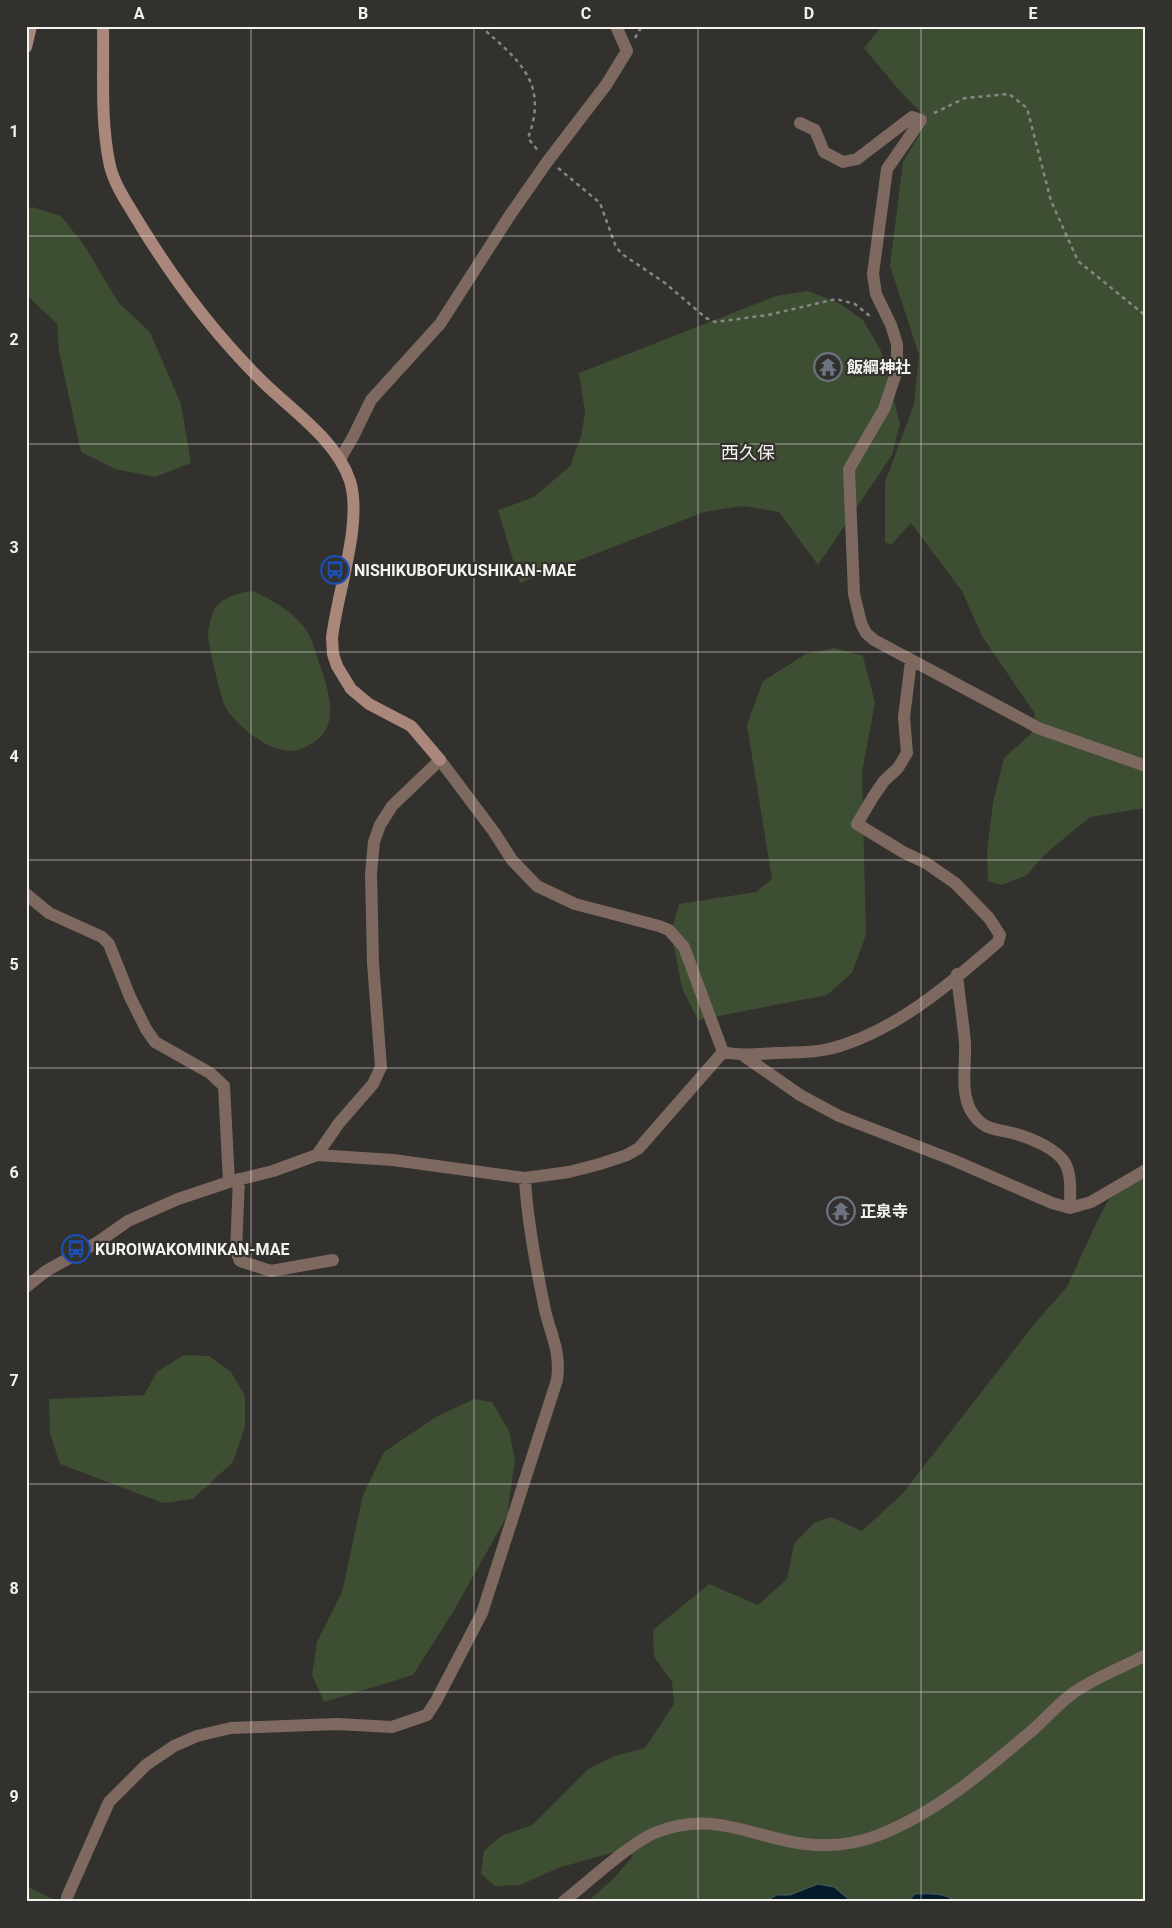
<svg xmlns="http://www.w3.org/2000/svg" width="1172" height="1928" font-family="Roboto,'Noto Sans JP',sans-serif">
  <rect width="100%" height="100%" fill="#33312d"/>
  <!-- green -->
  <path fill="#3d4e32" d="M882,26H1146V808L1090,817L1044,855L1027,875L1002,885L988,881L987,851L993,803L1004,758L1031,734L1035,714L982,636L962,591L911,523L891,545L885,542V482L914,405L919,355L890,266L903,162L928,120L898,89L864,48Z
    M32,207L61,216L84,245L118,302L150,332L181,404L191,463L155,477L115,469L81,452L59,351L57,324L26,294V210Z
    M808,291L841,304L863,320L881,351L900,424L892,455L818,565L779,512L742,506L704,512L520,583L498,510L534,497L570,466L581,437L585,413L579,373L776,296Z
    M253,591C273,600 297,614 309,634C313,643 316,654 319,663C332,699 343,736 297,750C273,757 234,725 224,704C220,694 208,644 208,634C208,628 212,613 215,608C224,596 239,593 253,591Z
    M835,648L863,656L875,703L862,772L866,935L852,973L827,995L698,1020L682,988L671,932L679,904L756,892L772,879L747,725L763,681L806,654Z
    M1146,1176V1902H587L613,1879L633,1856L625,1849L558,1868L520,1885L495,1886L481,1874L484,1851L501,1836L532,1825L588,1769L615,1756L645,1748L674,1704L672,1682L654,1657L653,1630L709,1584L758,1605L787,1579L794,1544L814,1523L831,1517L862,1531L903,1493L1035,1323L1067,1287L1099,1217L1109,1199Z
    M184,1355L209,1356L231,1372L245,1396V1427L233,1462L193,1499L163,1503L60,1464L50,1433L49,1399L144,1395L157,1372Z
    M474,1399L492,1402L509,1431L515,1460L507,1516L453,1612L413,1675L324,1702L312,1675L317,1642L342,1592L363,1495L384,1452L436,1417Z
    M26,1884L30,1888L59,1902H26Z"/>
  <!-- water -->
  <path fill="#041c29" stroke="#4c5c65" d="M818,1884L834,1887L852,1902H764L777,1895H790Z
    M915,1894C928,1894 946,1892 955,1902H908Z"/>
  <g fill="none" stroke-linecap="round" stroke-linejoin="round">
    <!-- path -->
    <path stroke="#888683" stroke-width="2.5" stroke-dasharray="4 4" stroke-linecap="butt" d="M480,26C519,60 549,83 528,138L539,152
      M635,38L642,26
      M934,113L965,98L1009,94L1027,108L1051,201L1078,261L1146,316
      M558,168L600,203L616,247L622,254L665,283L706,318L715,322L768,315L836,299L855,304L871,317"/>
    <!-- street -->
    <path stroke="#7e6961" stroke-width="12" d="M800,123L815,130L824,152L843,162L857,159L912,117L921,120L887,169L873,274L876,294L891,325L897,344V370L884,409L849,469L854,594L861,623L866,633L874,640L1022,719L1038,728L1146,766
      M340,459L353,437L371,400L440,324L510,215L547,162L606,85L627,51L616,26
      M26,894L49,913L102,937L109,944L130,997L146,1029L155,1042L210,1073L224,1086L229,1182
      M957,974C959,997 963,1020 965,1043C966,1064 960,1092 971,1111C984,1132 996,1128 1016,1134C1031,1138 1057,1149 1065,1163C1072,1175 1070,1195 1070,1208L1091,1202L1146,1170
      M723,1052C742,1056 758,1054 776,1053C794,1052 812,1053 829,1049C893,1033 949,985 998,942L1000,935L989,918L955,883L926,863L903,852L857,824L873,797L884,781L898,768L907,753L904,717L911,661
      M744,1056L800,1095L839,1116L953,1160L1052,1203L1070,1208
      M239,1179L236,1251L240,1261L271,1271L333,1260
      M26,1287L46,1271L98,1242L128,1221L178,1199L229,1182L273,1171L317,1155L393,1160L525,1178L569,1172L600,1164L627,1155L639,1148L723,1052L684,947L669,930L659,926L575,904L537,886L512,860L494,832L440,760L392,806L380,825L374,842L371,873L373,963L381,1067L373,1084L339,1123L317,1155
      M67,1902V1897L109,1802L146,1765L174,1746L197,1736L231,1728L337,1724L392,1727L427,1715L436,1701L482,1613L557,1380C561,1351 551,1336 545,1310C536,1267 527,1221 525,1178
      M563,1902C587,1883 631,1842 657,1832C714,1810 751,1837 805,1844C829,1847 856,1844 879,1835C935,1813 982,1773 1028,1734C1044,1721 1058,1703 1076,1691C1097,1677 1123,1667 1146,1655"/>
    <!-- secondary -->
    <path stroke="#a9877b" stroke-width="12" d="M103,26C104,71 100,121 110,166C115,187 130,207 141,226C176,283 216,336 264,383C294,412 337,441 350,481C363,523 337,593 332,638L333,654L337,666L351,689L369,704L411,726L440,760
      M26,47L31,26"/>
  </g>
  <!-- grid -->
  <path fill="none" stroke="#f4f3f0" stroke-width="1" stroke-opacity="0.55" d="M251,26V1902M474,26V1902M698,26V1902M921,26V1902M26,236H1146M26,444H1146M26,652H1146M26,860H1146M26,1068H1146M26,1276H1146M26,1484H1146M26,1692H1146"/>
  <!-- icons -->
  <defs>
    <symbol id="temple-ring" viewBox="-11 -11 22 22"><circle r="9.5" fill="#33312d" stroke="#6b7280" stroke-width="1.5"/><path d="M0-6L5-2H3V0L6.5 2.5H4V6H1.5V3h-3V6H-4V2.5H-6.5L-3 0V-2H-5Z" fill="#6b7280"/></symbol>
    <symbol id="bus-ring" viewBox="-11 -11 22 22"><circle r="9.5" fill="#33312d" stroke="#1a4fb4" stroke-width="1.5"/><path d="M-5-6H5V4H4V6H2V4H-2V6H-4V4H-5ZM-3.5-4V0h7V-4ZM-3.5 1.2v1.5H-2V1.2ZM2 1.2v1.5H3.5V1.2Z" fill="#1a4fb4"/></symbol>
  </defs>
  <g fill-rule="evenodd">
    <use href="#temple-ring" x="812" y="351" width="32" height="32"/>
    <use href="#bus-ring" x="319" y="554" width="32" height="32"/>
    <use href="#temple-ring" x="825" y="1195" width="32" height="32"/>
    <use href="#bus-ring" x="60" y="1233" width="32" height="32"/>
  </g>
  <g text-anchor="middle" dominant-baseline="central" stroke-width="4.5" stroke-linejoin="round" paint-order="stroke">
    <!-- poi labels -->
    <g font-size="16" font-weight="bold" fill="#f4f3f0" stroke="#33312d" text-anchor="start">
      <text x="847" y="367">飯綱神社</text>
      <text x="354" y="570">NISHIKUBOFUKUSHIKAN-MAE</text>
      <text x="860" y="1211">正泉寺</text>
      <text x="95" y="1249">KUROIWAKOMINKAN-MAE</text>
    </g>
    <!-- neighbourhood labels -->
    <g font-size="18" fill="#f4f3f0" stroke="#33312d">
      <text x="748" y="452">西久保</text>
    </g>
  </g>
  <!-- border -->
  <rect width="1172" height="1928" fill="none" stroke="#33312d" stroke-width="55"/>
  <rect x="28" y="28" width="1116" height="1872" fill="none" stroke="#f4f3f0" stroke-width="2"/>
  <g font-size="16" text-anchor="middle" font-weight="bold" fill="#f4f3f0">
    <text x="139" y="19">A</text>
    <text x="363" y="19">B</text>
    <text x="586" y="19">C</text>
    <text x="809" y="19">D</text>
    <text x="1033" y="19">E</text>
    <text x="14" y="137">1</text>
    <text x="14" y="345">2</text>
    <text x="14" y="553">3</text>
    <text x="14" y="762">4</text>
    <text x="14" y="970">5</text>
    <text x="14" y="1178">6</text>
    <text x="14" y="1386">7</text>
    <text x="14" y="1594">8</text>
    <text x="14" y="1802">9</text>
  </g>
</svg>
